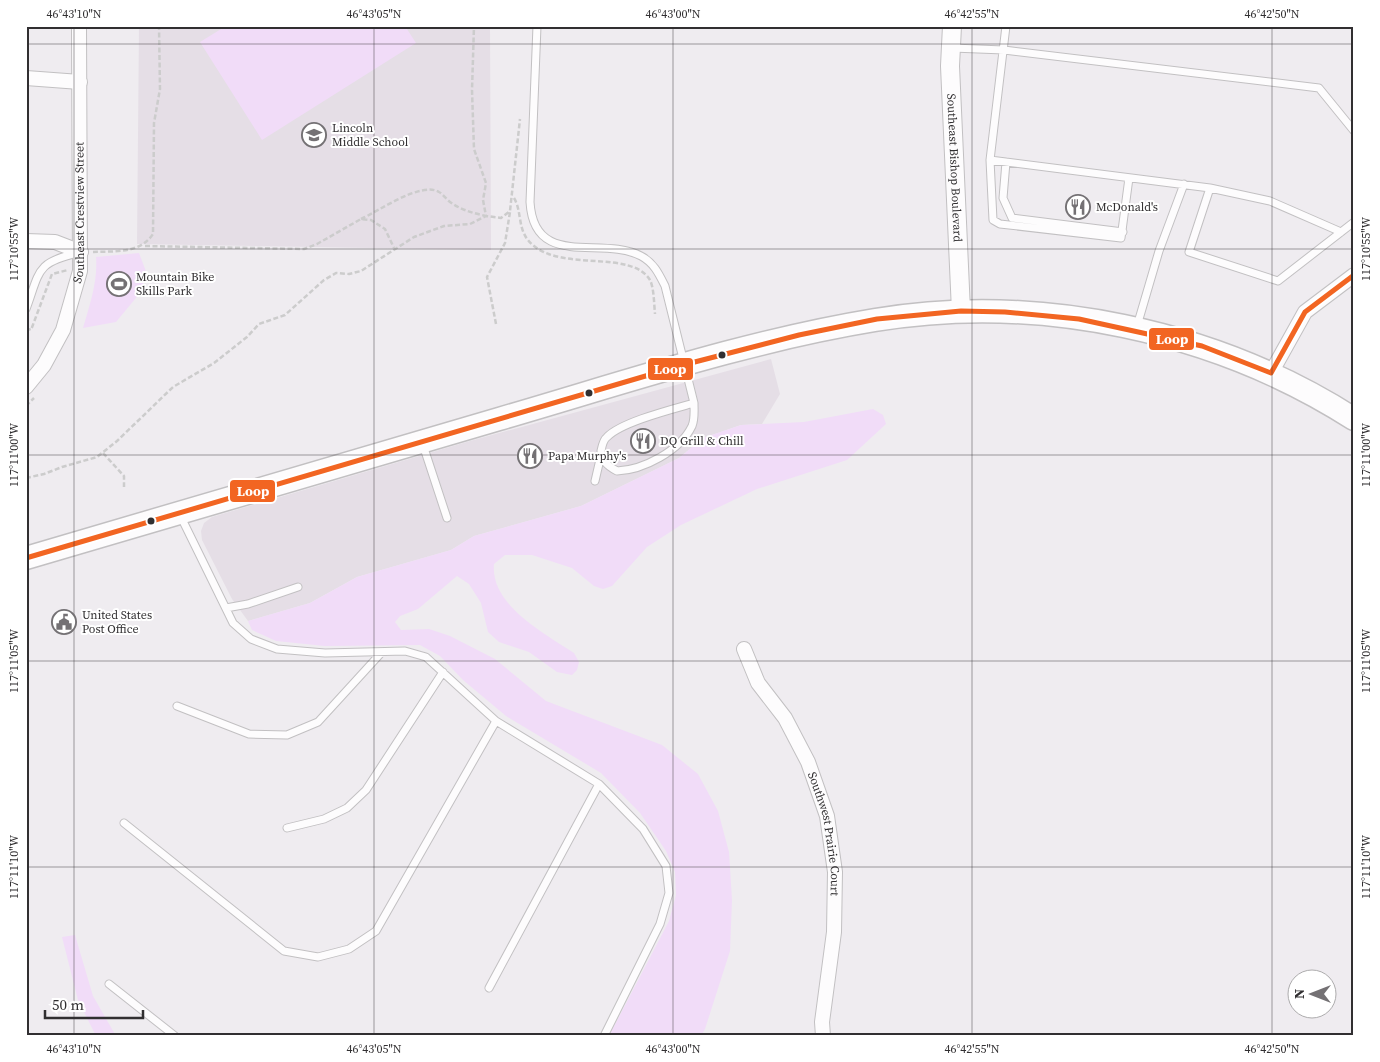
<svg xmlns="http://www.w3.org/2000/svg" width="1380" height="1062" font-family="'Source Serif 4',serif">
  <rect width="100%" height="100%" fill="#efecf0"/>
  <!-- built -->
  <path fill="#e5dee6" d="M139,26H490L491,250L137,244Z
    M771,359L780,394L762,424L741,425L703,438L679,458L581,506L474,536L451,550L357,577L310,603L248,621L232,599L202,540L201,531L204,523L212,517L470,441Z"/>
  <!-- green -->
  <path fill="#f1dcf8" d="M226,26H405L416,43L262,140L200,42Z
    M139,253L147,274L140,293L116,322L83,328C90,304 98,281 96,257Z
    M873,409L883,415L886,424L847,460L757,489L681,525L647,547L612,586L603,589L594,586L572,568L532,555H505L494,564C490,605 544,633 574,653L579,662L577,670L572,675L557,672L529,652L499,642L488,632L481,603L469,584L457,576L418,609L400,616L395,622L401,630L429,629L450,636L495,659L546,701L662,745L698,774L718,811L729,852L732,900L730,951L705,1029L701,1036H609L669,921L676,895L675,872L666,851L640,813L601,773L506,716L463,680L440,656L420,645L325,646L276,641L252,630L248,621L310,603L357,577L451,550L474,536L581,506L679,458L703,438L741,425L804,422Z
    M75,935L93,996L116,1036H96L78,1000L62,937Z"/>
  <g fill="none" stroke-linecap="round" stroke-linejoin="round">
    <defs>
      <path id="service" d="M537,26L530,202C534,270 601,235 641,256C654,263 659,274 665,286L694,403C673,409 621,422 607,437C603,440 602,446 601,451C601,461 609,467 617,471C643,470 680,451 692,426C695,419 694,411 694,403
        M1006,26L990,160L1210,188L1270,201L1341,232
        M952,48L1004,50L1319,88L1354,131
        M990,160L993,220L1000,224L1121,238L1129,178
        M1006,162L1003,198L1012,218L1123,232
        M1210,188L1189,252L1278,281L1354,222
        M26,309C40,271 36,262 78,253
        M1137,326L1159,251L1184,184
        M423,445L447,518
        M595,481L601,455
        M180,515L233,623L251,639L277,649L325,653L405,651L426,657L496,721L599,784L643,829L666,866L669,893L660,924L604,1036
        M226,608L248,604L298,587
        M177,706L249,734L287,735L318,722L382,652
        M124,823L284,951L318,957L349,949L376,931L496,721
        M287,828L324,819L347,808L366,790L443,672
        M109,984L175,1036
        M489,988L599,784"/>
      <g id="minor">
        <path d="M26,78L80,82"/>
        <path d="M26,241L55,242L81,252"/>
        <path d="M1271,373L1305,312L1354,275"/>
        <path id="s1" d="M26,387L44,365L63,330L80,271L79,26"/>
        <path id="s2" d="M744,649L758,683L785,718L808,762L827,816L835,872L834,932L822,1022L823,1036"/>
      </g>
      <g id="tertiary">
        <path id="s3" d="M952,26L950,66L961,311"/>
      </g>
      <path id="primary" d="M26,558C184,511 342,465 499,419C623,383 747,341 875,320C1038,293 1215,330 1354,419"/>
    </defs>
    <!-- service casing -->
    <use href="#service" stroke="#c2c0c2" stroke-width="9"/>
    <!-- minor casing -->
    <use href="#minor" stroke="#c2c0c2" stroke-width="16"/>
    <!-- tertiary casing -->
    <use href="#tertiary" stroke="#c2c0c2" stroke-width="20"/>
    <!-- primary casing -->
    <use href="#primary" stroke="#c2c0c2" stroke-width="25"/>
    <!-- path -->
    <path stroke="#ccc" stroke-width="2.5" stroke-dasharray="5 2.5" stroke-linecap="butt" d="M514,198C523,213 516,232 534,246C564,271 632,250 650,280C654,288 654,304 655,314
      M361,219C379,211 421,181 439,192C443,194 446,199 450,202C461,210 473,213 486,216L483,200L486,183L474,149L472,90L474,26
      M145,246L304,249L317,244L361,219L371,220L385,229L394,248
      M93,252C114,251 140,254 153,234L154,123L160,89L159,26
      M496,324L487,277L505,243L510,212
      M26,328L31,330L52,274L68,270
      M26,406L34,398
      M103,453L124,476V487
      M26,478L44,474L62,467L97,457L117,441L173,387L214,363L247,337L259,324L285,315L324,280L336,273L349,274L361,271L414,237L444,226L470,224L486,216L501,218L510,211L520,119"/>
    <!-- service -->
    <use href="#service" stroke="#fdfcfd" stroke-width="7"/>
    <!-- minor -->
    <use href="#minor" stroke="#fdfcfd" stroke-width="14"/>
    <!-- tertiary -->
    <use href="#tertiary" stroke="#fdfcfd" stroke-width="18"/>
    <!-- primary -->
    <use href="#primary" stroke="#fdfcfd" stroke-width="22"/>
    <defs>
      <path id="bus-1" d="M26,558L683,365L799,335L877,319L961,311L1005,312L1079,319L1202,346L1271,373L1305,312L1354,275"/>
    </defs>
    <!-- bus-1 casing -->
    <use href="#bus-1" stroke="#fff" stroke-width="9"/>
    <!-- bus-1 -->
    <use href="#bus-1" stroke="#f26522" stroke-width="5"/>
  </g>
  <!-- ticks -->
  <path fill="none" stroke="#312f31" stroke-width="1" stroke-opacity="0.45" d="M74,26V1036M374,26V1036M673,26V1036M972,26V1036M1272,26V1036M26,44H1354M26,249H1354M26,455H1354M26,661H1354M26,867H1354"/>
  <!-- icons -->
  <defs>
    <symbol id="school-ring" viewBox="-11 -11 22 22"><circle r="9.5" fill="#fff" stroke="#747174" stroke-width="1.5"/><path d="M0-5L7-2L0 1L-7-2ZM-4 1L0 2.5L4 1V4Q0 6-4 4Z" fill="#747174"/></symbol>
    <symbol id="restaurant-ring" viewBox="-11 -11 22 22"><circle r="9.5" fill="#fff" stroke="#747174" stroke-width="1.5"/><path d="M-5-6h1v4h1v-4h1v4h1v-4h1v5L-1.5 .5V6h-2V.5L-5-1ZM5-6V6H3V1.5H1.5Q1.5-4 5-6Z" fill="#747174"/></symbol>
    <symbol id="stadium-ring" viewBox="-11 -11 22 22"><circle r="9.5" fill="#fff" stroke="#747174" stroke-width="1.5"/><path d="M0-5a6.5 5 0 1 0 0 10a6.5 5 0 1 0 0-10ZM-3.5-1.8h7v3.6h-7Z" fill="#747174"/></symbol>
    <symbol id="civic-ring" viewBox="-11 -11 22 22"><circle r="9.5" fill="#fff" stroke="#747174" stroke-width="1.5"/><path d="M-.6-6.5H3V-4.5H.6V-3L4-1V1h2V6H-6V1h2V-1L-.6-3ZM-1.2 2.5V6h2.4V2.5Z" fill="#747174"/></symbol>
  </defs>
  <g fill-rule="evenodd">
    <use href="#school-ring" x="300" y="121" width="28" height="28"/>
    <use href="#restaurant-ring" x="1064" y="193" width="28" height="28"/>
    <use href="#stadium-ring" x="105" y="270" width="28" height="28"/>
    <use href="#restaurant-ring" x="629" y="427" width="28" height="28"/>
    <use href="#restaurant-ring" x="516" y="442" width="28" height="28"/>
    <use href="#civic-ring" x="50" y="608" width="28" height="28"/>
  </g>
  <!-- markers -->
  <g fill="#312f31" stroke="#fff" stroke-width="2">
    <circle cx="722" cy="355" r="4.5"/>
    <circle cx="589" cy="393" r="4.5"/>
    <circle cx="151" cy="521" r="4.5"/>
  </g>
  <g text-anchor="middle" dominant-baseline="central" stroke-width="4" stroke-linejoin="round" paint-order="stroke">
    <!-- poi labels -->
    <g font-size="12" fill="#312f31" stroke="#fff" text-anchor="start">
      <text x="332" y="128">Lincoln<tspan x="332" dy="14">Middle School</tspan></text>
      <text x="1096" y="207">McDonald's</text>
      <text x="136" y="277">Mountain Bike<tspan x="136" dy="14">Skills Park</tspan></text>
      <text x="660" y="441">DQ Grill &amp; Chill</text>
      <text x="548" y="456">Papa Murphy's</text>
      <text x="82" y="615">United States<tspan x="82" dy="14">Post Office</tspan></text>
    </g>
    <!-- street labels -->
    <g font-size="12" fill="#312f31" stroke="#fff">
      <text stroke="none"><textPath href="#s3" startOffset="142">Southeast Bishop Boulevard</textPath></text>
      <text stroke="none"><textPath href="#s1" startOffset="188">Southeast Crestview Street</textPath></text>
      <text stroke="none"><textPath href="#s2" startOffset="205">Southwest Prairie Court</textPath></text>
    </g>
  </g>
  <g stroke="#fff" stroke-width="2">
    <rect x="1148" y="327" width="47" height="24" rx="5" fill="#f26522"/>
    <rect x="647" y="357" width="47" height="24" rx="5" fill="#f26522"/>
    <rect x="229" y="479" width="47" height="24" rx="5" fill="#f26522"/>
  </g>
  <g font-size="14" text-anchor="middle" font-weight="bold" fill="#fff">
    <text x="1172" y="344">Loop</text>
    <text x="670" y="374">Loop</text>
    <text x="253" y="496">Loop</text>
  </g>
  <!-- border -->
  <rect width="1380" height="1062" fill="none" stroke="#ffffff" stroke-width="55"/>
  <!-- north arrow -->
  <g transform="translate(1312 994) rotate(270)"><circle r="24" fill="#ffffff" stroke="#adacad"/>
  <path d="M0-4L9 19L0 12L-9 19Z" fill="#747174"/>
  <text y="-8" font-size="14" font-weight="bold" text-anchor="middle" fill="#312f31">N</text>
  </g>
  <!-- scale -->
  <path d="M45 1010v8h98v-8" fill="none" stroke="#312f31" stroke-width="2.5"/>
  <text x="52" y="1010" font-size="15" fill="#312f31" stroke="#ffffff" stroke-width="4" paint-order="stroke">50 m</text>
  <rect x="28" y="28" width="1324" height="1006" fill="none" stroke="#312f31" stroke-width="2"/>
  <g font-size="12" text-anchor="middle" fill="#312f31">
    <text x="74" y="18">46°43'10"N</text>
    <text x="374" y="18">46°43'05"N</text>
    <text x="673" y="18">46°43'00"N</text>
    <text x="972" y="18">46°42'55"N</text>
    <text x="1272" y="18">46°42'50"N</text>
    <text transform="translate(1366 249) rotate(-90)" y="4">117°10'55"W</text>
    <text transform="translate(14 249) rotate(-90)" y="4">117°10'55"W</text>
    <text transform="translate(1366 455) rotate(-90)" y="4">117°11'00"W</text>
    <text transform="translate(14 455) rotate(-90)" y="4">117°11'00"W</text>
    <text transform="translate(1366 661) rotate(-90)" y="4">117°11'05"W</text>
    <text transform="translate(14 661) rotate(-90)" y="4">117°11'05"W</text>
    <text transform="translate(1366 867) rotate(-90)" y="4">117°11'10"W</text>
    <text transform="translate(14 867) rotate(-90)" y="4">117°11'10"W</text>
    <text x="74" y="1053">46°43'10"N</text>
    <text x="374" y="1053">46°43'05"N</text>
    <text x="673" y="1053">46°43'00"N</text>
    <text x="972" y="1053">46°42'55"N</text>
    <text x="1272" y="1053">46°42'50"N</text>
  </g>
</svg>
